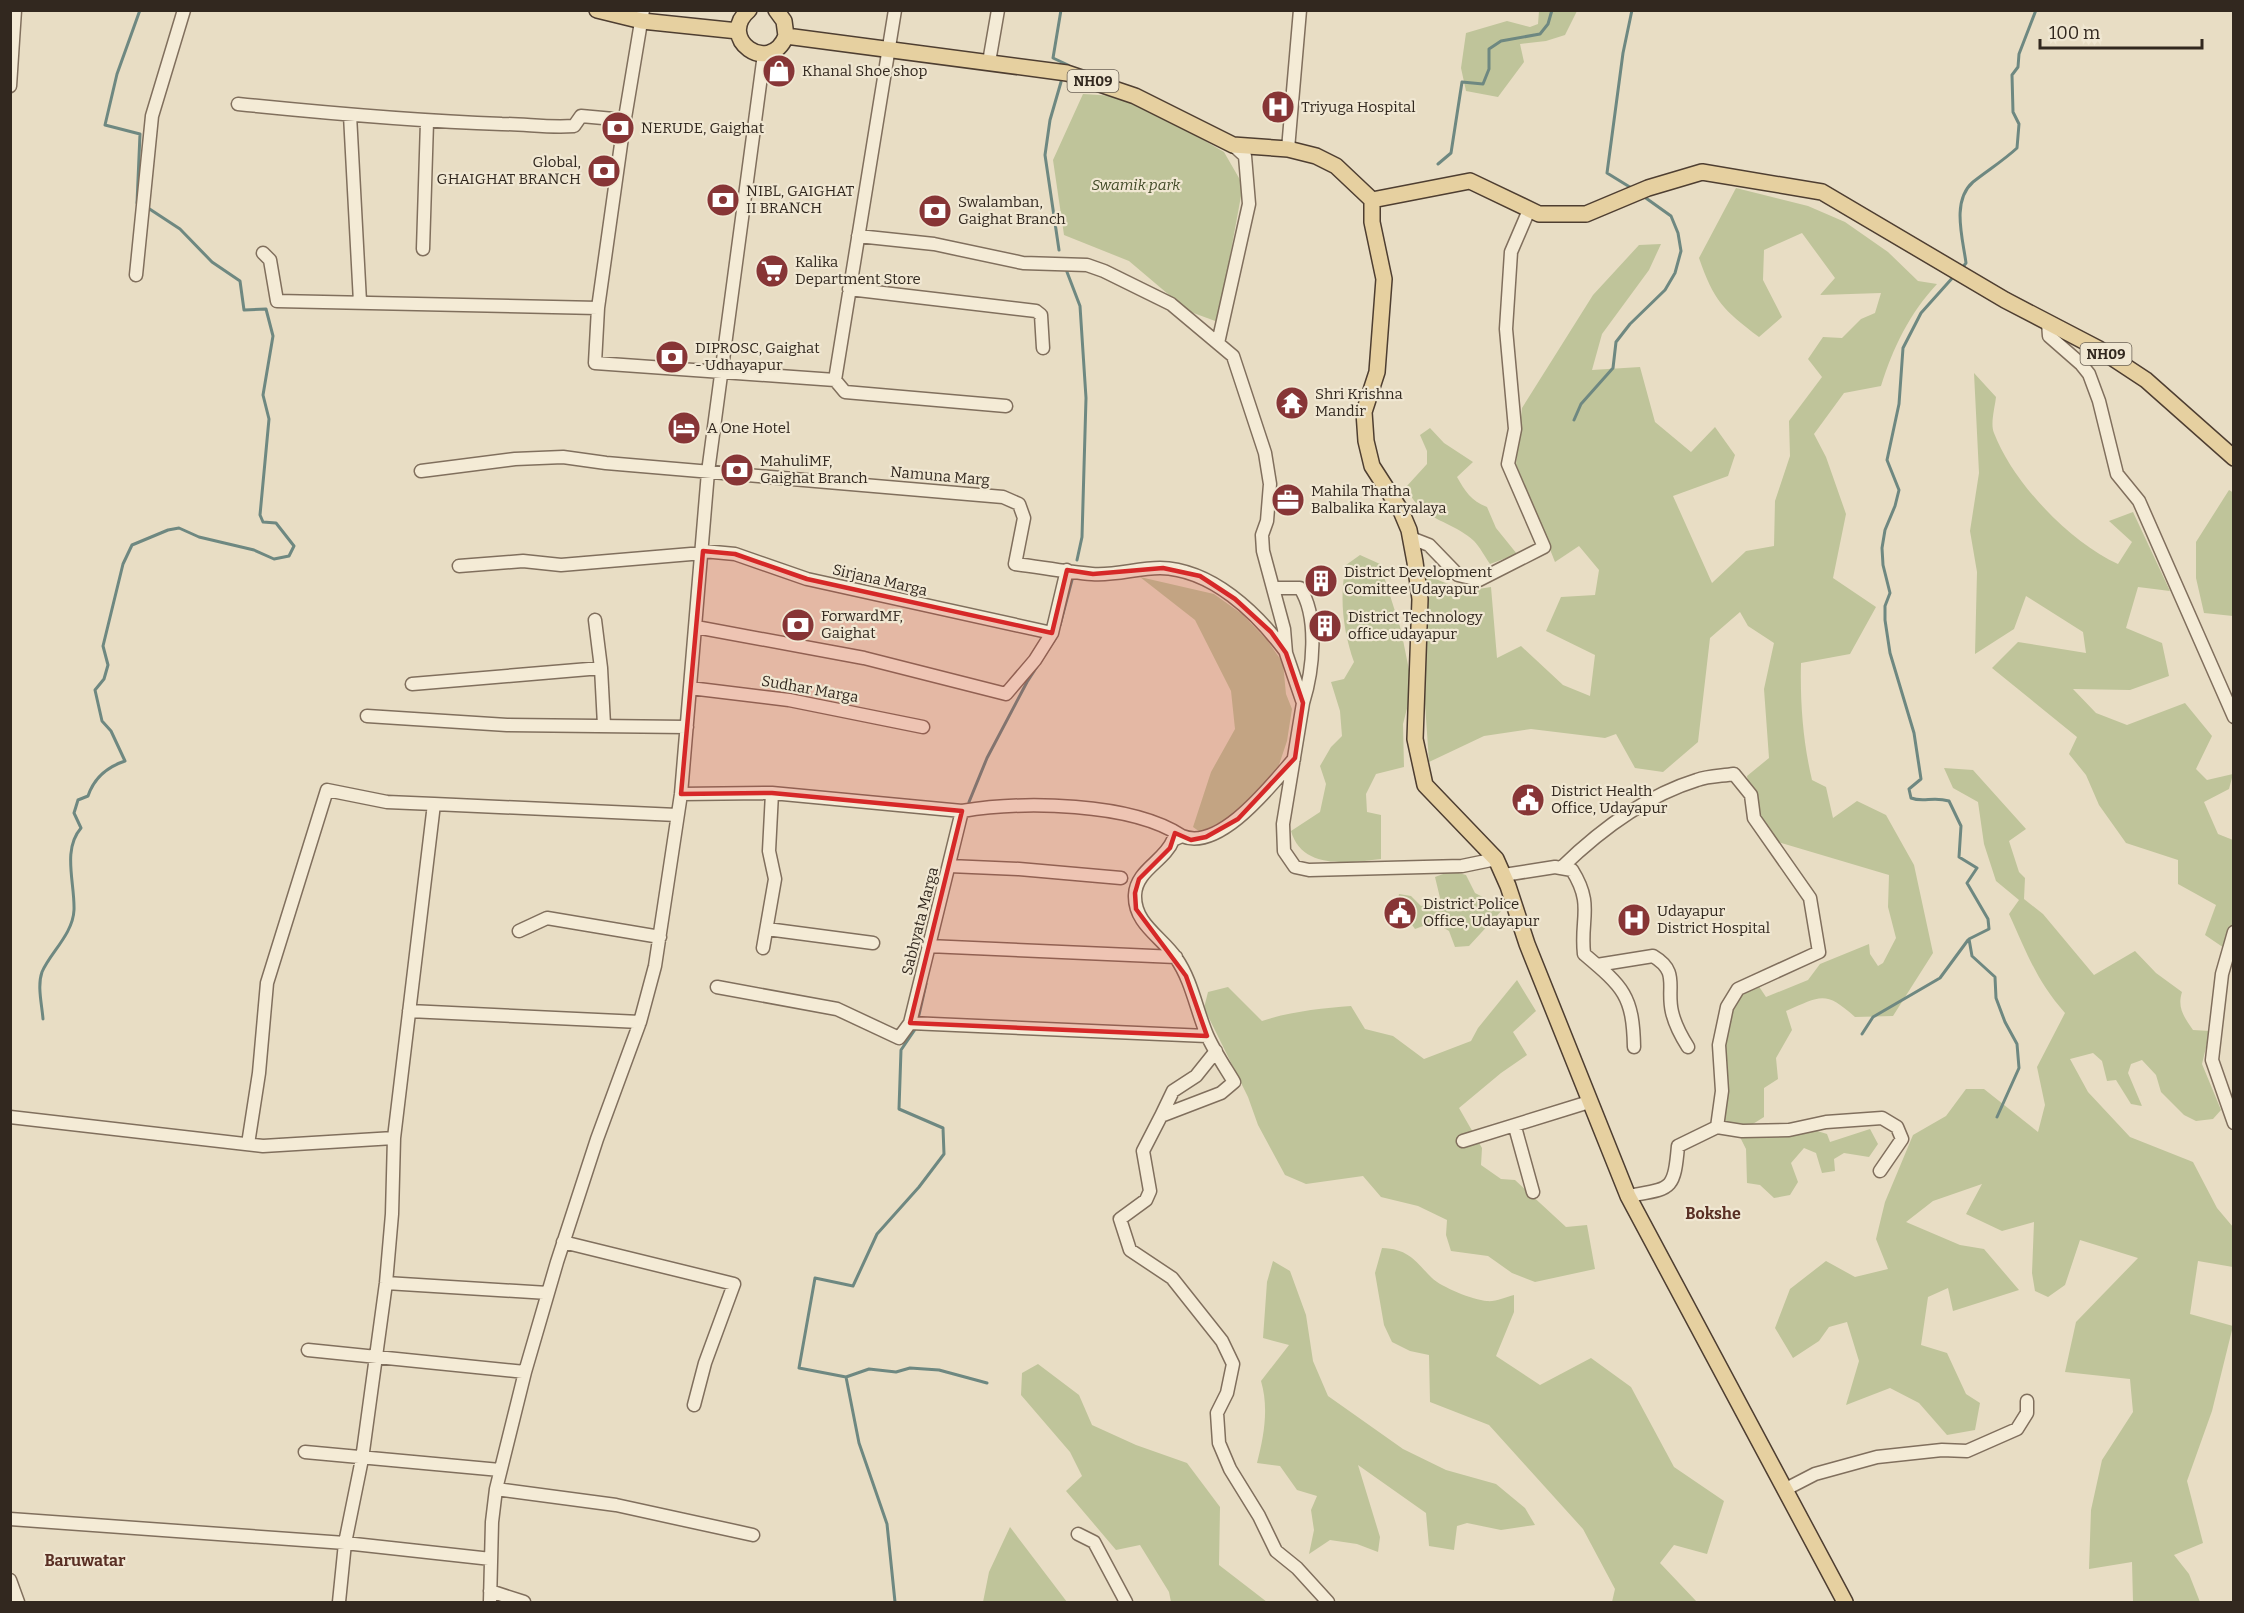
<svg xmlns="http://www.w3.org/2000/svg" width="2244" height="1613" font-family="Bitter,serif">
  <rect width="100%" height="100%" fill="#e8ddc4"/>
  <!-- green -->
  <path fill="#bfc49a" d="M1539,11H1577L1565,35L1546,41L1520,44L1524,62L1498,97L1466,91L1461,68L1466,33L1507,21L1530,27L1538,24Z
    M1083,94L1130,97L1224,152L1243,185L1218,322L1188,311L1129,261L1064,235L1053,160Z
    M1736,188L1808,206L1845,222L1888,252L1918,281L1937,284C1909,314 1893,348 1881,386L1844,393L1814,434L1826,457L1846,514L1833,578L1876,607L1850,654L1801,663C1800,702 1803,742 1812,780L1826,787L1833,818L1857,801L1886,815L1914,865L1933,953L1893,1016L1855,1017C1825,990 1821,996 1786,1011L1792,1030L1776,1058L1778,1079L1764,1088V1117L1748,1127L1725,1123C1721,1090 1717,1031 1736,1001C1740,995 1752,989 1758,985L1766,997L1808,980L1820,964L1869,944L1870,954L1878,966L1883,963L1896,938L1888,907L1889,875L1775,841L1753,814L1747,776L1769,758L1764,689L1774,643L1748,626L1740,612L1710,638L1698,742L1663,772L1635,768L1616,734L1605,738L1531,729L1484,736L1429,762L1424,689L1426,575L1465,591L1491,587L1497,658L1521,646L1563,685L1590,696L1595,655L1546,631L1561,597L1595,595L1599,570L1579,546L1555,562L1516,464L1522,408L1593,295L1639,245L1661,244L1649,270L1602,334L1592,370L1640,367L1655,422L1691,452L1715,427L1735,455L1728,476L1673,496L1712,583L1746,551L1774,546L1775,501L1790,456L1789,421L1822,377L1808,359L1823,337L1842,338L1861,319L1875,313L1881,293L1820,295L1835,278L1802,233L1764,250L1763,280L1782,317L1759,337C1723,310 1714,301 1699,258Z
    M1974,373L1996,397C1995,407 1990,424 1994,433C2013,483 2070,542 2118,564L2132,542L2109,521L2133,512L2170,591L2138,587L2126,628L2162,643L2169,676L2130,690L2073,689L2096,713L2127,725L2185,703L2212,736L2196,769L2207,780L2233,774L2229,789L2204,802L2218,834L2233,840V954L2205,935L2216,905L2178,884V860L2126,843L2099,805L2086,775L2069,754L2077,737L1992,668L2018,642L2086,653L2083,632L2026,596L2014,629L1975,654L1977,572L1970,531L1979,473Z
    M1430,428L1444,443L1473,462L1457,477C1465,491 1471,501 1487,507L1496,528L1517,554L1490,564C1485,557 1480,547 1474,541C1450,519 1422,522 1406,487L1427,464V451L1420,435Z
    M2229,490L2234,493L2233,616L2204,613L2196,578V542Z
    M1360,555L1380,564L1401,630L1410,675L1411,693L1403,724L1404,767L1376,774L1366,794L1367,812L1381,815V859C1349,863 1302,870 1291,831L1320,812L1326,784L1320,766L1331,747L1342,736L1340,711L1331,682L1344,679L1354,662C1343,631 1339,597 1346,565Z
    M1140,577L1214,594L1242,614L1267,640L1283,663L1286,694L1292,709L1287,741L1277,771L1250,803L1231,817L1200,832L1193,827L1211,772L1235,729L1231,691L1195,620Z
    M1944,768L1973,770L2026,829L2009,841L2019,872L2025,878L2024,899L2043,914L2094,975L2135,951L2156,973L2182,992C2177,1008 2184,1017 2193,1030L2210,1031L2202,1064L2221,1110L2213,1119L2196,1121L2184,1115L2161,1092L2156,1075L2142,1060L2131,1064L2128,1073L2142,1106L2131,1104L2116,1080L2107,1081L2102,1061L2093,1053L2070,1059L2088,1092L2130,1137L2193,1162L2217,1208L2233,1227V1267L2198,1261L2190,1314L2233,1326L2212,1411L2187,1481L2203,1543L2174,1555L2189,1574L2200,1602H2133L2132,1562L2089,1569L2091,1510L2102,1460L2133,1412L2130,1379L2065,1372L2076,1322L2138,1258L2080,1240L2065,1285L2048,1297L2035,1291L2032,1273L2034,1222L2002,1231L1966,1214L1982,1184L1933,1201L1906,1222L1960,1245L1984,1249L2019,1290L1953,1311L1948,1288L1928,1297L1921,1345L1947,1353L1966,1394L1980,1403L1975,1430L1947,1435L1919,1403L1890,1388L1846,1405L1859,1361L1847,1322L1829,1327L1819,1341L1793,1358L1775,1328L1790,1289L1826,1261L1855,1277L1888,1269L1876,1239L1885,1202L1913,1135L1946,1116L1966,1089H1984L2038,1132L2045,1105L2037,1067L2065,1013C2036,980 2027,953 2009,914L2019,900L1996,881L1984,844L1978,802L1953,788Z
    M1451,871L1466,875L1475,893L1504,908L1469,946L1455,947L1449,931L1434,922L1415,929L1397,904L1399,894L1411,896L1421,906L1441,902L1435,877Z
    M1517,980L1536,1011L1513,1032L1527,1055L1501,1073L1459,1108L1482,1148L1481,1165L1501,1179L1515,1180L1566,1227L1587,1225L1595,1269L1535,1282L1512,1273L1488,1256L1451,1251L1446,1235L1447,1220L1418,1206L1381,1197L1363,1176L1306,1184L1285,1175L1258,1125L1248,1097L1204,1008L1208,992L1228,987L1262,1021C1288,1012 1322,1008 1351,1006L1365,1029L1393,1036L1424,1059L1471,1041L1478,1028Z
    M1870,1129L1878,1144L1869,1157L1844,1153L1834,1159L1835,1171L1822,1173L1816,1153L1804,1148L1791,1163L1798,1182L1790,1195L1774,1198L1760,1185L1747,1183L1746,1149L1740,1137L1814,1130L1827,1134L1830,1142Z
    M1382,1248C1409,1249 1415,1261 1432,1278C1441,1287 1473,1300 1487,1301C1495,1302 1506,1297 1514,1295V1312L1496,1356L1540,1385L1591,1358L1631,1387L1674,1467L1724,1501L1707,1554L1674,1545L1660,1563L1697,1602H1612L1615,1589L1583,1529L1489,1425L1430,1402L1429,1355L1410,1351L1392,1342L1384,1325L1375,1273Z
    M1273,1261L1290,1271L1306,1315L1313,1361L1328,1396L1403,1449L1446,1470L1496,1484L1525,1508L1535,1525L1501,1530L1467,1523L1457,1526L1454,1550L1429,1546L1426,1513L1358,1465L1380,1537L1378,1552L1357,1544L1330,1540L1309,1554L1314,1530L1311,1510L1317,1496L1297,1490L1280,1466L1257,1463C1264,1436 1269,1408 1261,1381L1289,1345L1263,1338L1267,1282Z
    M1038,1364L1079,1395L1092,1425L1136,1445L1187,1463L1220,1507L1219,1565L1267,1602H1171L1169,1592L1140,1545L1116,1550L1066,1491L1082,1476L1070,1452L1021,1395L1022,1373Z
    M1010,1527L1067,1602H983L989,1572Z"/>
  <g fill="none" stroke-linecap="round" stroke-linejoin="round">
    <!-- stream -->
    <path stroke="#6e8881" stroke-width="3" d="M1061,10L1053,58L1068,65
      M1632,10L1623,53L1607,173L1633,189
      M1438,164L1451,153L1462,82L1483,84L1489,69V49L1501,41L1540,34L1548,24L1552,10
      M139,204L137,203L140,134L105,125L117,74L140,10
      M1059,250L1045,155L1050,120L1061,82
      M1962,268L1966,263C1963,239 1951,201 1973,182C1988,170 2003,161 2017,148L2019,124L2013,112L2012,75L2018,67L2019,54L2036,10
      M1067,272L1080,306L1086,398L1082,537L1077,560
      M1955,275L1921,313L1903,348L1899,404L1887,460L1899,490L1895,506L1885,530L1882,548L1883,565L1890,593L1885,606V620L1890,653L1914,733L1921,779L1909,789L1911,798C1924,803 1932,796 1949,801L1961,826L1959,857L1977,868L1967,883L1988,919L1989,929L1969,939L1972,956L1995,977L1996,998L2005,1022L2017,1044L2019,1068L1997,1117
      M1574,420L1581,404L1613,368L1616,342L1630,324L1665,290L1675,273L1681,251L1678,233L1671,216L1643,196
      M1060,625L1073,576
      M969,802L987,758L1027,682L1055,639
      M919,1015L926,984
      M43,1019C42,1005 37,986 42,972C50,953 73,934 74,910C75,883 62,850 81,828L74,813L78,800L88,796C94,778 107,767 125,761L111,731L102,721L95,690L104,679L108,665L103,646L123,564L132,545L168,530L179,528L199,537L254,550L274,559L289,556L294,546L276,523L263,522L260,515L269,419L263,395L273,336L266,309L244,310L240,281L212,262L180,229L145,206
      M1862,1034L1873,1017L1940,978L1968,940
      M846,1377L869,1369L896,1372L910,1368L939,1370L987,1383
      M895,1602L887,1524L859,1443L846,1377L799,1368L815,1278L853,1286L877,1234L919,1187L944,1154L943,1128L899,1109L901,1050L916,1028"/>
    <defs>
      <path id="minor" d="M643,10L623,130L598,308L595,363L835,380L895,10
        M989,62L998,10
        M10,86L15,10
        M238,104C326,113 413,121 502,124C526,124 549,128 574,126L581,116L625,120
        M350,115L360,302
        M1288,149L1300,10
        M858,236L934,244L1023,263L1087,265L1104,271L1171,304L1233,356L1265,453L1270,484L1267,521L1262,535L1263,551L1284,629L1286,653L1303,703L1283,824L1284,851L1295,867L1309,870L1462,866L1496,859
        M423,249L427,122
        M263,253L270,260L277,301L598,308
        M136,275L152,116L184,10
        M849,289L1036,311L1041,315L1043,348
        M2048,322L2049,336L2081,364L2089,374L2099,401L2117,474L2139,501L2234,717
        M1218,343L1249,204L1245,156L1233,145
        M835,380L845,392L1006,406
        M421,471L515,459L563,457L606,463L1003,497L1019,504L1024,518L1015,564C1040,567 1066,572 1092,574C1115,576 1137,568 1160,568C1212,569 1257,613 1286,652
        M1411,538L1429,545L1458,575L1479,580L1544,547L1508,464L1515,429L1506,329L1511,252L1529,210
        M703,551L735,554L807,579L1052,633
        M459,566L523,561L561,565L703,553
        M1273,588H1300C1319,617 1313,671 1303,703
        M595,620L601,668L604,725
        M696,627L864,658L1006,694L1035,660L1052,633L1067,570
        M412,684L601,668
        M690,688L789,700L923,727
        M367,716L507,725L687,727
        M1294,759C1272,784 1220,852 1182,836L1173,840C1165,861 1136,870 1135,895C1134,924 1162,937 1176,958C1192,981 1196,1009 1207,1035C1214,1051 1225,1067 1234,1082L1221,1093L1161,1116L1143,1151L1150,1191L1146,1200L1120,1219L1130,1250L1172,1278L1222,1341L1233,1364L1227,1393L1217,1413L1219,1443L1230,1469L1259,1516L1276,1551L1297,1568L1328,1602
        M681,794L772,793L962,811L910,1023L1207,1036
        M962,811C1023,801 1130,802 1182,836
        M949,866L1019,869L1121,878
        M1561,868C1599,831 1645,796 1697,780C1708,776 1722,776 1734,774L1751,795L1754,818L1810,898L1819,952L1738,989L1727,1007L1719,1045L1722,1091L1717,1127
        M1504,875L1555,867L1572,870C1594,905 1580,918 1584,954C1623,987 1633,995 1634,1047
        M767,929L873,943
        M519,931L547,918L660,937
        M2234,932L2222,974L2212,1060L2234,1123
        M928,946L1176,957
        M763,948L775,879L769,851L772,793
        M1597,965L1653,956C1680,972 1666,987 1672,1012C1675,1025 1681,1036 1688,1047
        M717,987L837,1009L899,1038L910,1023
        M409,1011L640,1022
        M1161,1116L1173,1091L1196,1076L1216,1051
        M10,1117L263,1146L394,1138
        M1515,1127L1533,1192
        M1463,1141L1589,1102
        M248,1144L259,1073L267,983L327,790L387,802L434,804
        M1628,1196C1671,1188 1674,1192 1678,1146L1717,1127L1742,1131L1789,1130L1826,1122L1882,1118L1897,1127L1902,1139L1880,1171
        M563,1242L734,1284L705,1363L694,1405
        M386,1283L548,1293
        M308,1350L525,1372
        M305,1452L500,1470
        M496,1489L616,1505L753,1535
        M1784,1490L1815,1474L1877,1457L1942,1450L1967,1451L2017,1429L2027,1413V1401
        M10,1519L345,1543L491,1559
        M1078,1534L1094,1542L1126,1602
        M10,1580L18,1602
        M490,1591L524,1602
        M339,1602L345,1543L362,1459L386,1283L392,1214L394,1138L434,804L677,815
        M490,1602L492,1522L496,1489L525,1372L557,1262L597,1139L640,1022L655,966L681,794L708,472L764,54"/>
      <path id="major" d="M597,10L642,21L738,31
        M749,10C716,38 769,77 786,36L784,21L776,10
        M786,36L1067,73L1135,96L1233,145L1288,149L1316,156L1336,166L1372,200V222L1384,279L1377,372L1364,412L1366,441L1372,466L1401,511L1409,530L1415,562L1420,599L1415,739L1425,785L1496,859L1508,886L1527,944L1628,1196L1845,1602
        M1372,200L1470,181L1539,214H1586L1648,188L1702,172L1822,192L2005,300L2099,349L2146,380L2234,458"/>
    </defs>
    <!-- minor casing -->
    <use href="#minor" stroke="#806f5d" stroke-width="15"/>
    <!-- major casing -->
    <use href="#major" stroke="#4e3e31" stroke-width="18"/>
    <!-- minor -->
    <use href="#minor" stroke="#f4ebd6" stroke-width="12"/>
    <!-- major -->
    <use href="#major" stroke="#e6d0a0" stroke-width="15"/>
  </g>
  <!-- marked area -->
  <path fill="#d62828" fill-opacity="0.2" stroke="#d62828" stroke-width="4.5" stroke-linejoin="round" d="M703,551L735,554L807,579L1052,633L1067,570L1093,574L1163,568L1200,576L1235,599L1271,632L1286,653L1303,703L1295,758L1238,819L1206,837L1191,840L1175,833L1170,848L1139,879L1135,893L1136,909L1186,976L1207,1036L910,1023L962,811L772,793L681,794Z"/>
  <!-- icons -->
  <defs>
    <symbol id="shop-disc" viewBox="-11 -11 22 22"><circle r="9.5" fill="#873536" stroke="#f0e7d2"/><path d="M-5-2.5h2.3a2.7 3.5 0 0 1 5.4 0H5L5.5 6h-11ZM-1.5-2.5h3a1.5 2.3 0 0 0-3 0Z" fill="#fff"/></symbol>
    <symbol id="hospital-disc" viewBox="-11 -11 22 22"><circle r="9.5" fill="#873536" stroke="#f0e7d2"/><path d="M-5-5h3v3.5h4V-5h3V5h-3V1.5h-4V5h-3Z" fill="#fff"/></symbol>
    <symbol id="bank-disc" viewBox="-11 -11 22 22"><circle r="9.5" fill="#873536" stroke="#f0e7d2"/><path d="M-6-4H6V4H-6ZM0-2.3a2.3 2.3 0 1 0 0 4.6a2.3 2.3 0 1 0 0-4.6Z" fill="#fff"/></symbol>
    <symbol id="supermarket-disc" viewBox="-11 -11 22 22"><circle r="9.5" fill="#873536" stroke="#f0e7d2"/><path d="M-6-5.5h2.5l.6 2H6L4.5 2H-2.5L-4.4-4H-6ZM-1.5 3.2a1.3 1.3 0 1 0 .1 0ZM3 3.2a1.3 1.3 0 1 0 .1 0Z" fill="#fff"/></symbol>
    <symbol id="temple-disc" viewBox="-11 -11 22 22"><circle r="9.5" fill="#873536" stroke="#f0e7d2"/><path d="M0-6L5-2H3V0L6.5 2.5H4V6H1.5V3h-3V6H-4V2.5H-6.5L-3 0V-2H-5Z" fill="#fff"/></symbol>
    <symbol id="hotel-disc" viewBox="-11 -11 22 22"><circle r="9.5" fill="#873536" stroke="#f0e7d2"/><path d="M-6-4.5h1.5V1H6V5H4.5V3h-9V5H-6ZM-4 0a1.8 1.8 0 1 1 3.6 0ZM.5 0V-2.5h3Q6-2.5 6 0Z" fill="#fff"/></symbol>
    <symbol id="office-disc" viewBox="-11 -11 22 22"><circle r="9.5" fill="#873536" stroke="#f0e7d2"/><path d="M-6-3h4V-5.5h4V-3h4V5H-6ZM-1-4.5V-3h2v-1.5ZM-6 0V1H6V0Z" fill="#fff"/></symbol>
    <symbol id="building-disc" viewBox="-11 -11 22 22"><circle r="9.5" fill="#873536" stroke="#f0e7d2"/><path d="M-4-6H4V6H1V3H-1V6H-4ZM-2.5-4.3h1.7v1.8h-1.7ZM.8-4.3h1.7v1.8H.8ZM-2.5-1h1.7V.8h-1.7ZM.8-1h1.7V.8H.8Z" fill="#fff"/></symbol>
    <symbol id="civic-disc" viewBox="-11 -11 22 22"><circle r="9.5" fill="#873536" stroke="#f0e7d2"/><path d="M-.6-6.5H3V-4.5H.6V-3L4-1V1h2V6H-6V1h2V-1L-.6-3ZM-1.2 2.5V6h2.4V2.5Z" fill="#fff"/></symbol>
  </defs>
  <g fill-rule="evenodd">
    <use href="#shop-disc" x="760" y="52" width="38" height="38"/>
    <use href="#hospital-disc" x="1259" y="88" width="38" height="38"/>
    <use href="#bank-disc" x="599" y="109" width="38" height="38"/>
    <use href="#bank-disc" x="585" y="152" width="38" height="38"/>
    <use href="#bank-disc" x="704" y="181" width="38" height="38"/>
    <use href="#bank-disc" x="916" y="192" width="38" height="38"/>
    <use href="#supermarket-disc" x="753" y="252" width="38" height="38"/>
    <use href="#bank-disc" x="653" y="338" width="38" height="38"/>
    <use href="#temple-disc" x="1273" y="384" width="38" height="38"/>
    <use href="#hotel-disc" x="665" y="409" width="38" height="38"/>
    <use href="#bank-disc" x="718" y="451" width="38" height="38"/>
    <use href="#office-disc" x="1269" y="481" width="38" height="38"/>
    <use href="#building-disc" x="1302" y="562" width="38" height="38"/>
    <use href="#bank-disc" x="779" y="606" width="38" height="38"/>
    <use href="#building-disc" x="1306" y="607" width="38" height="38"/>
    <use href="#civic-disc" x="1509" y="781" width="38" height="38"/>
    <use href="#civic-disc" x="1381" y="894" width="38" height="38"/>
    <use href="#hospital-disc" x="1615" y="901" width="38" height="38"/>
  </g>
  <g text-anchor="middle" dominant-baseline="central" stroke-width="4.5" stroke-linejoin="round" paint-order="stroke">
    <!-- shield labels -->
    <g fill="#f0e7d2" stroke="#6b6155" stroke-width="1.5">
      <rect x="1067.5" y="70" width="51" height="22" rx="4.5"/>
      <rect x="2080.5" y="343" width="51" height="22" rx="4.5"/>
    </g>
    <g font-size="14" font-weight="bold" fill="#32281f">
      <text x="1093" y="81">NH09</text>
      <text x="2106" y="354">NH09</text>
    </g>
    <!-- poi labels -->
    <g font-size="15" fill="#32281f" stroke="#f0e7d2" text-anchor="start">
      <text x="802" y="71">Khanal Shoe shop</text>
      <text x="1301" y="107">Triyuga Hospital</text>
      <text x="641" y="128">NERUDE, Gaighat</text>
      <text x="581" y="162" text-anchor="end">Global,<tspan x="581" dy="17">GHAIGHAT BRANCH</tspan></text>
      <text x="746" y="191">NIBL, GAIGHAT<tspan x="746" dy="17">II BRANCH</tspan></text>
      <text x="958" y="202">Swalamban,<tspan x="958" dy="17">Gaighat Branch</tspan></text>
      <text x="795" y="262">Kalika<tspan x="795" dy="17">Department Store</tspan></text>
      <text x="695" y="348">DIPROSC, Gaighat<tspan x="695" dy="17">- Udhayapur</tspan></text>
      <text x="1315" y="394">Shri Krishna<tspan x="1315" dy="17">Mandir</tspan></text>
      <text x="707" y="428">A One Hotel</text>
      <text x="760" y="461">MahuliMF,<tspan x="760" dy="17">Gaighat Branch</tspan></text>
      <text x="1311" y="491">Mahila Thatha<tspan x="1311" dy="17">Balbalika Karyalaya</tspan></text>
      <text x="1344" y="572">District Development<tspan x="1344" dy="17">Comittee Udayapur</tspan></text>
      <text x="821" y="616">ForwardMF,<tspan x="821" dy="17">Gaighat</tspan></text>
      <text x="1348" y="617">District Technology<tspan x="1348" dy="17">office udayapur</tspan></text>
      <text x="1551" y="791">District Health<tspan x="1551" dy="17">Office, Udayapur</tspan></text>
      <text x="1423" y="904">District Police<tspan x="1423" dy="17">Office, Udayapur</tspan></text>
      <text x="1657" y="911">Udayapur<tspan x="1657" dy="17">District Hospital</tspan></text>
    </g>
    <!-- park labels -->
    <g font-size="15" font-style="italic" fill="#434b28" stroke="#f0e7d2">
      <text x="1136" y="185">Swamik park</text>
    </g>
    <!-- street labels -->
    <g font-size="15" fill="#32281f" stroke="#f0e7d2">
      <text transform="translate(940 476) rotate(5)">Namuna Marg</text>
      <text transform="translate(880 580) rotate(13)">Sirjana Marga</text>
      <text transform="translate(810 689) rotate(10)">Sudhar Marga</text>
      <text transform="translate(920 921) rotate(-76)">Sabhyata Marga</text>
    </g>
    <!-- neighbourhood labels -->
    <g font-size="16" font-weight="bold" fill="#592f24" stroke="#f0e7d2">
      <text x="1713" y="1213">Bokshe</text>
      <text x="85" y="1560">Baruwatar</text>
    </g>
  </g>
  <!-- border -->
  <rect width="2244" height="1613" fill="none" stroke="#32281f" stroke-width="24"/>
  <!-- scale -->
  <path d="M2040 39v9h162v-9" fill="none" stroke="#32281f" stroke-width="3"/>
  <text x="2049" y="39" font-size="18" fill="#32281f" stroke="#f0e7d2" stroke-width="4.5" paint-order="stroke">100 m</text>
</svg>
